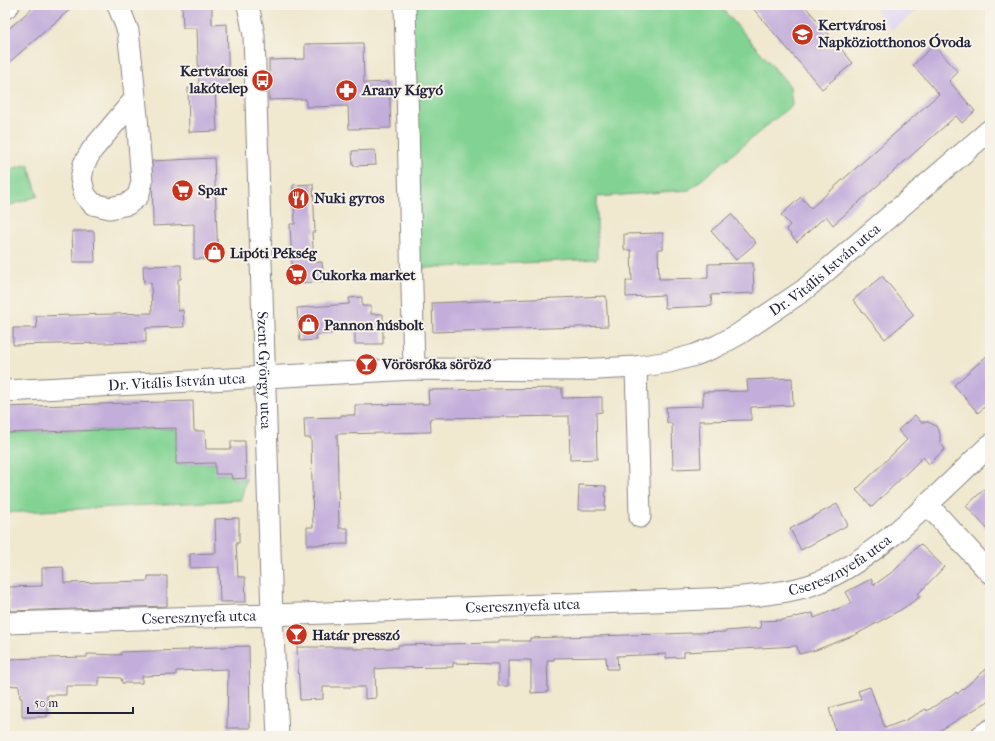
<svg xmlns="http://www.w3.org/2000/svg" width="995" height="741" font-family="'IM FELL French Canon',serif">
  <rect width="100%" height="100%" fill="#f7f3e8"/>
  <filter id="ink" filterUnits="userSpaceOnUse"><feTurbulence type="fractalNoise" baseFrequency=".025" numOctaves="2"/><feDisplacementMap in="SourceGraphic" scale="8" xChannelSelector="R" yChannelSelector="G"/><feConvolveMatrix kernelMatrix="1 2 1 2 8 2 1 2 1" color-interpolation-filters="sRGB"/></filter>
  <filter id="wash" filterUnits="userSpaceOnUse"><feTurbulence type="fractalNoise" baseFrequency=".012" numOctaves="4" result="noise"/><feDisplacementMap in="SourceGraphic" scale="16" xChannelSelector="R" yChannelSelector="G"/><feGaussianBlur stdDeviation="0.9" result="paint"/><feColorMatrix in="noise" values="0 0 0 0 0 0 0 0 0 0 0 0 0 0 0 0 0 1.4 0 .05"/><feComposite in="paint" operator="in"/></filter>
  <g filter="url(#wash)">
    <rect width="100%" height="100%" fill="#f0e8cf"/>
    <!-- built -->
    <path fill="#ded5f5" d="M872,5H924L892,30Z"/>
    <!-- green -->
    <path fill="#82d393" stroke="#527a67" d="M399,5H719L790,86L792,105L689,190L597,197V259L407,269Z
      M28,164L38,196L5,207V171Z
      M181,428L176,446L177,464L215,463L216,474H231L232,479L246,478L241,500L5,513V433Z"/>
    <g id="blocks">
      <!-- building -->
      <path fill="#c3addb" d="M36,5H75L5,66V32Z
        M182,5H212V25L227,24L229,89H215L217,131L189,132L188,88H199L197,28H183Z
        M750,5H804L853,63L822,89Z
        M363,43L364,83L389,82L391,128L349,129L348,106L306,107V99L269,100V60L305,59V44Z
        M934,45L958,72L949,81L975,111L962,123L956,116L833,225L826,216L797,242L786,229L790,225L781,215L801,197L811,208L939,94L913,65Z
        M375,150L376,165L353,166L352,151Z
        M214,158L218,259H194V224L153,226L152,161Z
        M313,184L315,232H312L314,262H322L323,282L293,283L290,224H295L293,185Z
        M731,214L756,243L736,260L711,231Z
        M72,231H94L95,262H73Z
        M663,233V249H658L659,279L708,278V264L753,263L754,293L711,295L712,306L665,308L664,295L626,297V281H632L631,250H624V234Z
        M181,265V279H178V311L183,310L184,327L146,328V342L13,345V328H37L36,316L152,313L151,283L144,284L143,266Z
        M882,276L914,315L885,339L853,300Z
        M606,296L608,326L433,332L432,303Z
        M362,297V306H371V314H383V344H355V328L333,329V333L316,335L317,340L300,341L297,308L349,304V298Z
        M990,353V402L978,413L954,385Z
        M792,378L793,405L751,407V420L699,421L701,468L673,469L672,423H667L666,407L703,406V392L748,391L747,380Z
        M562,388V398L602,397V412L596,413L597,459L570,460L569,416L430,418L431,432L337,434L339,528H348V544L307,545V527H313L311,438H305L304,418L341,417V415H355V405L429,404L428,390Z
        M193,401L194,431H205L206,449H231V441H245L246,478L232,479L231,474H215V463L176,464V428L5,433V407Z
        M915,415L921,422H928L936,426L940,434V443L945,449L929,464L923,457L872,507L856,490L907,440L898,430Z
        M990,484V532L966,506Z
        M579,485L606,486L605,510H578Z
        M837,504L848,525L801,550L790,529Z
        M239,518V543H236L238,577H245L246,602H220L219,567L190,568V554L216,553L215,519Z
        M920,544L944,567L918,594L920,597L902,609L855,635L816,650L799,654L797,646L684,652V657L666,658V654L617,656L618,669H607L606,657L554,658V660H547L548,692L531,693V660H508V686H498V664L453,663V667L387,668L375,669L376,698L365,699V687H323V699L300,700L297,647H353V649L398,648V645L498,643V641H530V638L726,632V631L761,628L760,621L783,620L813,613L814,618L852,603L846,592L871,579L874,585L895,570Z
        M63,567L64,583L148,581V576H167V606L10,611L9,587L42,586V568Z
        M249,646L250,728H227L228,669L176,671V675L142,676V683H122L121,678L99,677V686H66V695H47V717H22V698H20L19,686L5,685V659L87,657V654L121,655V652L189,650V648Z
        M990,666V700L931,736H837L829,708L861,699L858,691L870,687L885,728L906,720L926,709L927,711L956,692L957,694Z"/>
    </g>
  </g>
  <g filter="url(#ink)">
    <use href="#blocks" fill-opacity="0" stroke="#898585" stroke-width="1"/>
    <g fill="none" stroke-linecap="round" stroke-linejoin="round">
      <defs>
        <g id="minor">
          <path d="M118,5L128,31L132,66L137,117L142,182L138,196L128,204L110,208L93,204L85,195L81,179L84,164L92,150L135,99"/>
          <path id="s1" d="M248,5L254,35L272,615L278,736"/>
          <path d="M405,5L414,369"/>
          <path d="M5,8L9,5"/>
          <path d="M636,367L640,517"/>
          <path id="s2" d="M5,391L414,369L578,370L636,367L669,362L695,355L717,346L739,334L804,290L990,130"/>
          <path d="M927,504L990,573"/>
          <path id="s3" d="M5,623L272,615L733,598C759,595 786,593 811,585C873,564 942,490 990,445"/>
          <path d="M981,736L990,730"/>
        </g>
      </defs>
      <!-- minor casing -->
      <use href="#minor" stroke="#898585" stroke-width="23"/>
      <!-- minor -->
      <use href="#minor" stroke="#fff" stroke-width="21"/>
    </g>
  </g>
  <!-- icons -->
  <defs>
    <symbol id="school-disc" viewBox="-11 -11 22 22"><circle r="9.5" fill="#c8321e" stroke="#f7f3e8"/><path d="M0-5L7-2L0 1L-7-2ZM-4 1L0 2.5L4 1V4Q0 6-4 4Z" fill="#fff"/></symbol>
    <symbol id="bus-disc" viewBox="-11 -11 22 22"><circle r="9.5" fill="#c8321e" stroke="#f7f3e8"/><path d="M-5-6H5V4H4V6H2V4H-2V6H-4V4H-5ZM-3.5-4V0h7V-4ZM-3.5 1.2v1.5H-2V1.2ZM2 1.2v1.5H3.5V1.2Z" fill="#fff"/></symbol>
    <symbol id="pharmacy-disc" viewBox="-11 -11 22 22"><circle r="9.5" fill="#c8321e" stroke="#f7f3e8"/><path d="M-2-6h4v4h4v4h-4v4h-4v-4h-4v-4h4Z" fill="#fff"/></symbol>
    <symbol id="supermarket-disc" viewBox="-11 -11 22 22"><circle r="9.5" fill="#c8321e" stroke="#f7f3e8"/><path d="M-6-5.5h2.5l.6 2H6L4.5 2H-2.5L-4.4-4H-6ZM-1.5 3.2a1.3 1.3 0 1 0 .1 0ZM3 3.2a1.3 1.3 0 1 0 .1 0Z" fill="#fff"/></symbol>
    <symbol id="restaurant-disc" viewBox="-11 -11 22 22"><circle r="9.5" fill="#c8321e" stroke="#f7f3e8"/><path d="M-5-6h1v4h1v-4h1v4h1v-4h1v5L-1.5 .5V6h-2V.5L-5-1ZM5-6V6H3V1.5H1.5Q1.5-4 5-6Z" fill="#fff"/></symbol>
    <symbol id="shop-disc" viewBox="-11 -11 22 22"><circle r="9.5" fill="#c8321e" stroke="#f7f3e8"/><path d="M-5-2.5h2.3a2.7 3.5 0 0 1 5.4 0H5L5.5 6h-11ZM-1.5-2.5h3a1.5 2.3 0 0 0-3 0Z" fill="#fff"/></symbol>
    <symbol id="bar-disc" viewBox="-11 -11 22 22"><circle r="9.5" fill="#c8321e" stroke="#f7f3e8"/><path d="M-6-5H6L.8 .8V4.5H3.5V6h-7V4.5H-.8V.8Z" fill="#fff"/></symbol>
  </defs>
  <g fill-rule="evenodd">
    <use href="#school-disc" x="790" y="22" width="25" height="25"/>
    <use href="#bus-disc" x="250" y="68" width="25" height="25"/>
    <use href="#pharmacy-disc" x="334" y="78" width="25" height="25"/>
    <use href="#supermarket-disc" x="170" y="178" width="25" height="25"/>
    <use href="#restaurant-disc" x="286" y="186" width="25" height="25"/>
    <use href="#shop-disc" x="202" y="240" width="25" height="25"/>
    <use href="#supermarket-disc" x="284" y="262" width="25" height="25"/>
    <use href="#shop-disc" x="296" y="312" width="25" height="25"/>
    <use href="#bar-disc" x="354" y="352" width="25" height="25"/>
    <use href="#bar-disc" x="284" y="622" width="25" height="25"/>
  </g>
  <g text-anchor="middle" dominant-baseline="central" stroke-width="4" stroke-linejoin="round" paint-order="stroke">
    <!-- poi labels -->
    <g font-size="15" font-weight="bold" fill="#22223b" stroke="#f7f3e8" text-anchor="start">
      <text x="818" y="25">Kertvárosi<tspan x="818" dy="17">Napköziotthonos Óvoda</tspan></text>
      <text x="248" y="71" text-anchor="end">Kertvárosi<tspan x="248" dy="17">lakótelep</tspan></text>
      <text x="362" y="90">Arany Kígyó</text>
      <text x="198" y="190">Spar</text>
      <text x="314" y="198">Nuki gyros</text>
      <text x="230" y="253">Lipóti Pékség</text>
      <text x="312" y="275">Cukorka market</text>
      <text x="324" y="325">Pannon húsbolt</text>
      <text x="382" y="364">Vörösróka söröző</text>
      <text x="312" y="635">Határ presszó</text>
    </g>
    <!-- street labels -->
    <g font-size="15" fill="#22223b" stroke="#f7f3e8">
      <text stroke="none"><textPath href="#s2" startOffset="848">Dr. Vitális István utca</textPath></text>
      <text stroke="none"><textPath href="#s1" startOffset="366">Szent György utca</textPath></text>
      <text stroke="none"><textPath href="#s2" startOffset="172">Dr. Vitális István utca</textPath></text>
      <text stroke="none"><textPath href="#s3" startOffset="842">Cseresznyefa utca</textPath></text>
      <text stroke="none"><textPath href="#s3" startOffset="518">Cseresznyefa utca</textPath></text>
      <text stroke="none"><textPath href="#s3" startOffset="194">Cseresznyefa utca</textPath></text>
    </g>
  </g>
  <!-- margin -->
  <rect width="995" height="741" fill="none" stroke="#f7f3e8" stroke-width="20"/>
  <!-- scale -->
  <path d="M28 707v6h105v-6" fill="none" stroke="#22223b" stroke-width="2"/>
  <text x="34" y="707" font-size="12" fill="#22223b" stroke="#f7f3e8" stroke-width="3" paint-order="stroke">50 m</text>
</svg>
